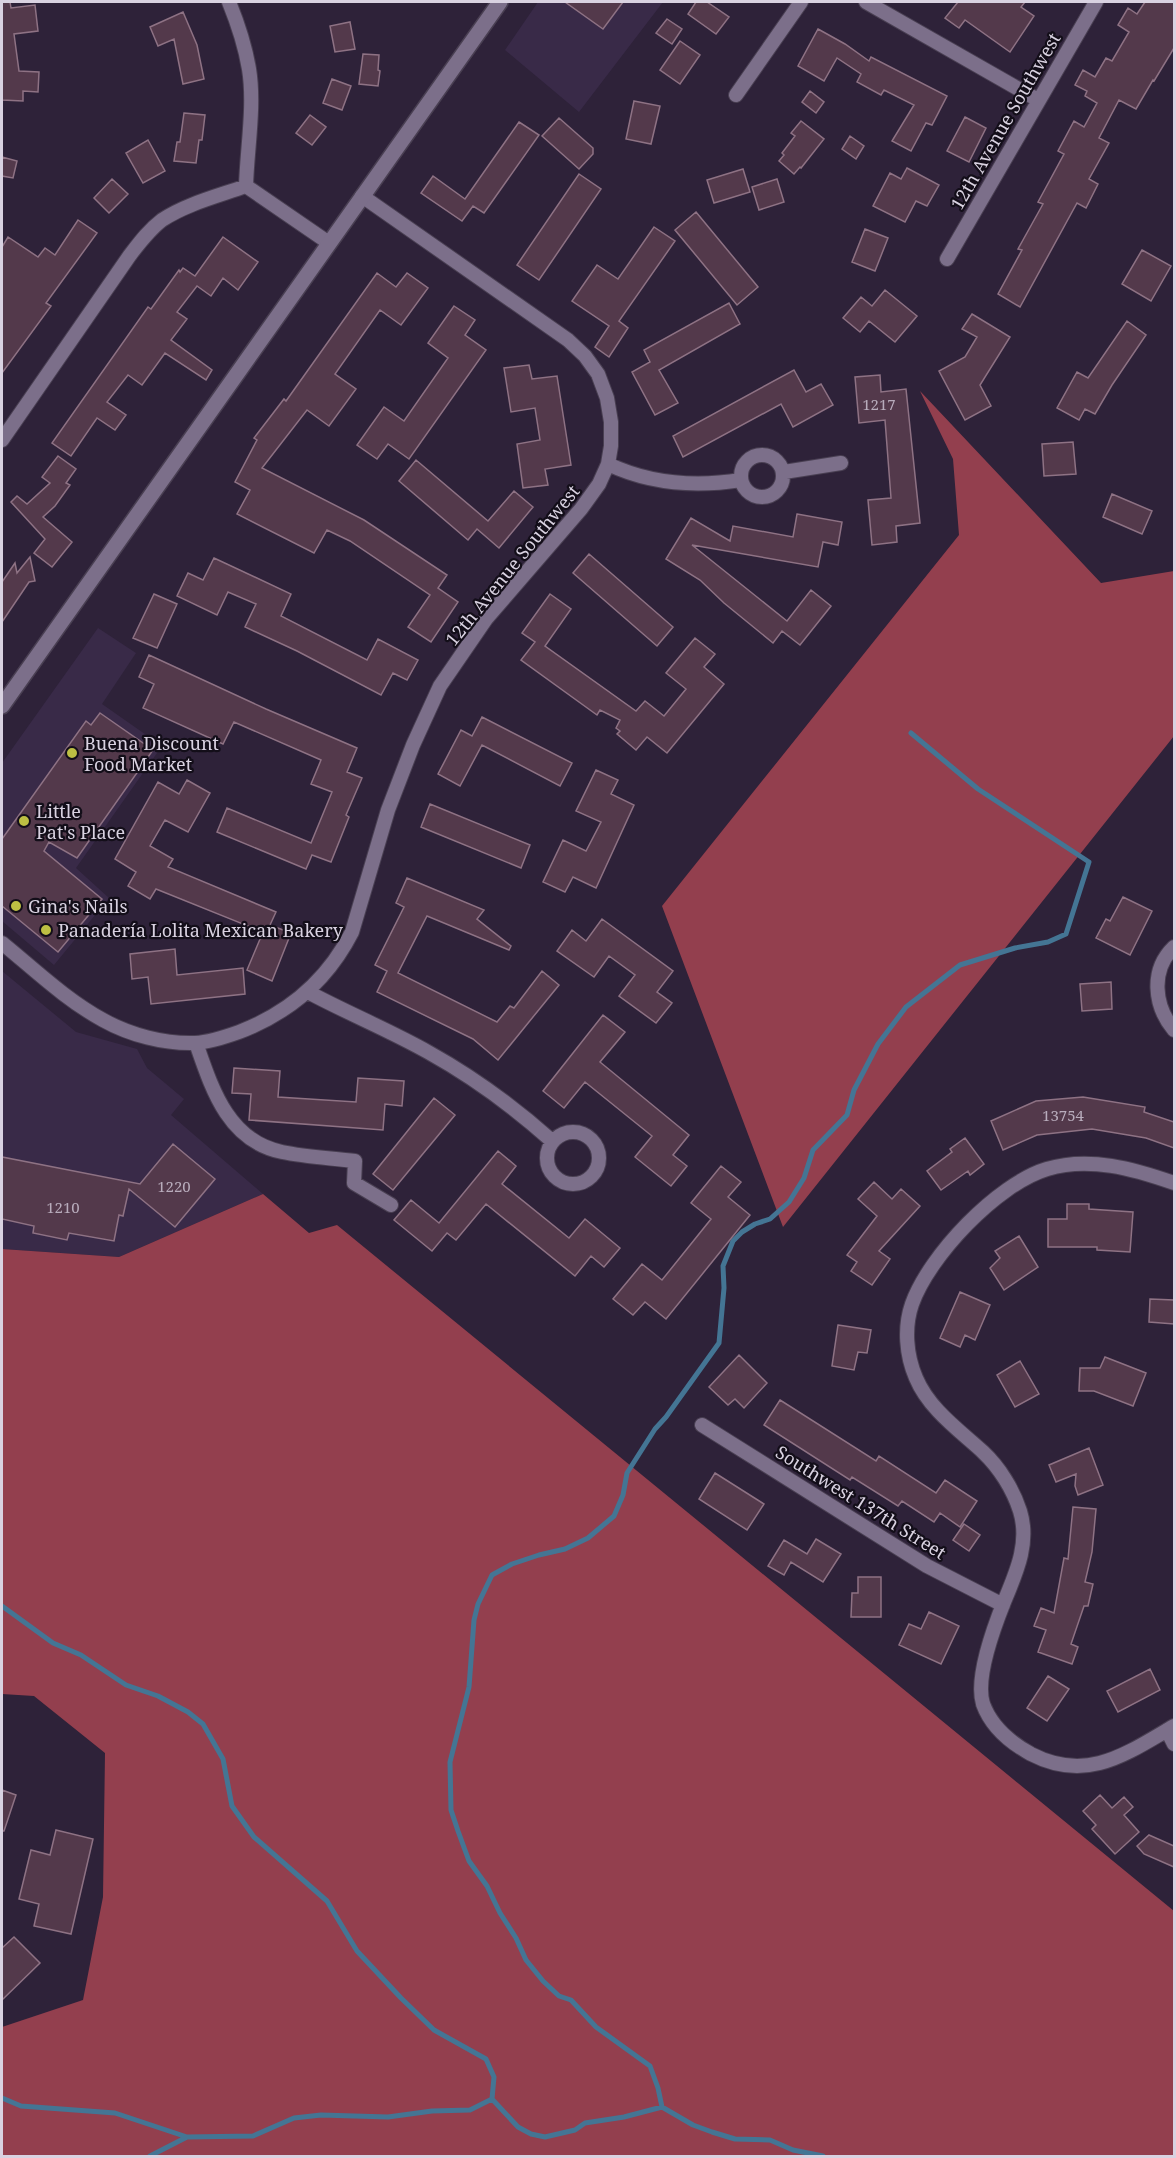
<svg xmlns="http://www.w3.org/2000/svg" width="1176" height="2158" font-family="'Noto Serif',serif">
  <rect width="100%" height="100%" fill="#2e2239"/>
  <!-- built -->
  <path fill="#392a48" d="M538,2H663L579,112L505,50Z
    M98,628L136,653L102,704L162,746L76,868L109,898L54,965L2,921V763Z
    M2,971L76,1032L137,1049L147,1068L184,1099L171,1115L263,1194L119,1257L2,1249Z"/>
  <!-- forest -->
  <path fill="#933f4e" d="M920,391L1101,583L1174,571V736L783,1227L662,906L959,535L953,459Z
    M263,1194L309,1233L337,1225L1174,1911V2156H2V2027L83,2000L103,1897L105,1753L34,1696L2,1694V1249L119,1257Z"/>
  <g fill="none" stroke-linecap="round" stroke-linejoin="round">
    <!-- stream -->
    <path stroke="#447594" stroke-width="5" d="M2,1606L53,1643L81,1655L126,1685L158,1696L188,1712L203,1724L223,1759L232,1806L254,1837L327,1901L357,1951L401,1998L434,2030L486,2059L494,2077L492,2099
      M2,2098L21,2106L115,2113L187,2137
      M150,2156L187,2137L253,2136L294,2118L321,2115L388,2117L432,2111L470,2110L492,2099L518,2127L531,2134L545,2137L575,2130L585,2123L624,2117L662,2107
      M823,2156L793,2150L770,2140L735,2139L712,2132L693,2125L662,2107L658,2088L650,2066L596,2027L571,2000L559,1996L543,1981L526,1960L516,1938L500,1913L487,1886L469,1861L458,1831L451,1810L450,1762L469,1687L474,1620L478,1604L492,1575L512,1564L539,1555L565,1549L588,1538L614,1516L623,1495L627,1473L655,1429L666,1417L719,1343L724,1288L723,1266L733,1241L742,1232L755,1224L770,1219L789,1202L804,1178L813,1150L847,1115L854,1090L878,1044L906,1007L960,965L1015,948L1048,942L1066,934L1089,862L978,789L911,733"/>
  </g>
  <!-- building -->
  <path fill="#53394b" stroke="#8e7284" stroke-width="1.5" d="M2,2H10L11,8L35,5L38,31L14,34L19,71L39,72L38,92L23,91V101L2,100Z
    M565,2H623L603,29Z
    M696,2H707L729,17L716,34L688,14Z
    M958,2H1025L1021,7L1034,16L1010,52L965,20L959,28L945,18Z
    M1145,2H1174V48L1154,81L1153,80L1136,109L1119,100L1099,138L1109,143L1089,179L1098,184L1086,208L1077,203L1020,307L998,294L1022,250L1018,249L1043,204L1038,202L1064,154L1058,151L1074,121L1084,127L1097,103L1085,96L1087,91L1075,85L1083,70L1095,77L1106,58L1112,61L1129,32L1118,25L1128,8L1137,14Z
    M183,12L197,45L204,79L183,84L174,39L158,46L150,27Z
    M667,19L682,29L672,44L656,33Z
    M350,22L355,49L335,52L330,26Z
    M818,29L845,44L869,61L871,57L947,96L932,125L926,123L911,151L892,141L914,105L884,90L881,95L857,82L861,74L837,58L824,81L798,66Z
    M680,41L700,55L680,84L660,70Z
    M363,54L379,55L378,70L380,71L378,86L359,84Z
    M332,79L351,86L342,110L323,103Z
    M810,91L824,102L816,113L802,102Z
    M634,101L660,106L651,144L626,139Z
    M184,113L205,115L202,140H199L196,163L174,161L177,142H180Z
    M310,115L326,127L312,145L296,133Z
    M965,117L986,128L969,162L947,151Z
    M559,118L593,148V154L579,169L542,136Z
    M801,121L824,139L801,168L800,167L794,174L779,161L784,155L782,153L795,136L791,133Z
    M519,122L539,135L484,213L473,206L462,221L421,193L433,176L465,199Z
    M850,136L864,146L856,159L842,149Z
    M148,140L165,171L143,183L126,153Z
    M2,157L17,161L13,178L2,176Z
    M907,168L939,185L927,206L916,201L905,222L873,206L890,173L901,179Z
    M743,169L750,192L714,203L707,180Z
    M579,174L601,189L539,280L517,265Z
    M112,179L128,194L109,213L94,198Z
    M777,179L784,202L759,210L752,187Z
    M696,212L758,287L737,305L675,230Z
    M78,220L97,233L46,303L51,306L2,373V247L8,237L38,257L45,248L55,255Z
    M654,227L675,241L619,321L628,328L609,357L595,347L609,326L572,301L597,265L618,279Z
    M865,229L888,238L875,271L852,262Z
    M223,237L258,262L238,290L223,278L211,296L197,286L177,312L187,319L171,340L212,370L206,380L165,353L142,385L128,375L107,402L126,415L115,430L97,418L71,456L52,443L148,307L151,309L179,270L180,272L183,268L195,276Z
    M1142,250L1171,266L1151,301L1122,284Z
    M377,273L396,287L407,273L428,288L401,325L380,310L335,374L356,389L329,426L307,410L262,468L364,520L447,575L438,588L458,602L431,642L408,627L430,595L350,541L327,530L314,553L237,514L250,490L235,482L257,440L254,438L284,399L286,401Z
    M885,290L917,316L895,342L869,321L860,332L843,318L861,297L872,306Z
    M729,303L740,324L659,370L678,403L655,415L632,372L650,362L644,350Z
    M454,306L475,320L465,335L486,350L409,459L388,444L377,459L357,445L384,407L404,421L448,358L428,343Z
    M972,314L1010,337L980,385L991,406L965,420L939,371L965,357L977,337L962,329Z
    M1127,321L1146,335L1112,385L1095,414L1085,409L1079,420L1057,408L1077,372L1088,378Z
    M529,365L532,379L557,376L571,465L545,469L548,485L523,488L517,444L540,440L535,408L511,412L504,368Z
    M794,370L806,392L821,384L833,405L793,427L781,404L683,457L673,436Z
    M880,375L881,392L906,389L920,523L896,526L897,542L872,545L868,500L891,498L885,420L859,423L855,377Z
    M1073,442L1076,474L1044,476L1042,444Z
    M58,456L76,469L66,483L70,485L55,506L43,517L72,542L52,567L34,553L45,539L11,502L17,496L27,504L50,483L42,477Z
    M416,460L488,521L514,491L533,507L499,548L477,529L468,540L399,481Z
    M1112,494L1152,511L1142,534L1103,517Z
    M797,514L842,522L838,545L823,542L818,567L692,545L787,621L811,590L831,606L800,645L782,631L773,643L724,603L700,580L666,559L691,518L730,541L733,526L793,537Z
    M589,554L673,627L657,646L573,573Z
    M30,557L35,581L29,582L2,622V582L15,563L17,573Z
    M214,558L291,594L281,616L367,660L378,639L418,660L407,680L393,673L381,695L297,651L245,627L256,604L228,592L217,615L177,596L188,573L203,580Z
    M154,594L177,604L157,648L133,638Z
    M550,594L571,609L545,646L636,711L645,701L664,716L686,689L666,673L695,638L715,654L704,667L724,684L667,753L647,737L636,750L617,734L620,731L616,728L620,720L600,710L597,715L521,660L535,642L522,633Z
    M149,655L266,709L357,748L347,772L362,778L346,815L349,817L331,862L312,855L306,869L217,832L227,808L311,843L332,792L311,784L321,760L234,722L223,744L143,708L154,684L139,677Z
    M100,713L153,750L77,858L49,842L44,851L102,899L58,952L2,906V839L86,721L91,725Z
    M482,717L572,763L560,786L482,745L460,786L438,774L461,730L472,736Z
    M596,770L618,780L611,794L634,805L596,888L573,877L565,892L543,882L563,840L586,851L601,822L576,811Z
    M187,780L210,793L188,832L165,820L150,846L173,859L168,867L276,912L270,925L291,933L272,981L247,970L263,932L156,889L150,899L128,886L136,872L115,859L158,782L179,794Z
    M430,804L530,845L521,868L421,827Z
    M407,878L484,910L477,919L511,946L509,950L427,916L398,973L497,1022L510,1006L514,1008L542,971L559,985L498,1060L473,1039L377,992L387,971L375,965L404,907L396,903Z
    M1123,897L1152,911L1130,955L1096,938L1106,919L1110,921Z
    M602,919L673,971L657,992L672,1003L656,1023L619,996L635,975L609,956L594,977L557,951L572,930L586,941Z
    M175,949L177,975L243,968L245,994L151,1004L148,977L132,979L130,954Z
    M1111,982L1112,1009L1082,1011L1080,984Z
    M603,1015L625,1032L600,1062L689,1135L673,1155L687,1166L671,1186L635,1157L652,1136L585,1082L564,1108L543,1091Z
    M234,1068L280,1071L278,1097L356,1102L358,1078L404,1081L402,1106L385,1104L383,1130L249,1120L251,1094L232,1093Z
    M1083,1097L1145,1107L1144,1112L1174,1122V1148L1146,1138L1092,1129L1037,1135L1003,1150L991,1121L1036,1101Z
    M434,1098L455,1115L393,1190L373,1174Z
    M965,1138L984,1164L970,1175L968,1171L941,1190L927,1171L952,1152L950,1149Z
    M173,1144L215,1179L175,1227L129,1189L123,1216L119,1215L114,1241L69,1233L67,1240L33,1233L34,1226L2,1219V1157L140,1184Z
    M498,1151L516,1166L502,1184L569,1238L585,1219L620,1248L604,1267L591,1256L575,1276L486,1204L456,1240L447,1233L432,1251L394,1220L411,1200L439,1223Z
    M721,1166L741,1182L728,1197L750,1215L666,1319L645,1302L633,1315L613,1299L642,1264L662,1280L711,1219L691,1203Z
    M874,1182L892,1199L901,1189L920,1206L879,1251L890,1259L872,1285L851,1271L857,1262L847,1255L877,1216L858,1199Z
    M1067,1204H1089V1209L1133,1212L1130,1252L1097,1250V1247H1048V1219H1067Z
    M1019,1236L1038,1267L1004,1290L990,1268L1000,1258L995,1251Z
    M960,1292L990,1305L975,1340L965,1335L960,1347L940,1338Z
    M1150,1299L1174,1300V1324L1149,1322Z
    M838,1325L871,1330L867,1353L858,1352L854,1370L832,1366Z
    M739,1355L767,1383L744,1408L735,1399L728,1405L709,1387Z
    M1105,1357L1146,1373L1133,1406L1094,1391H1079L1080,1368H1100Z
    M1020,1361L1039,1394L1015,1407L997,1375Z
    M780,1400L876,1461L879,1456L936,1493L945,1480L977,1501L960,1527L940,1513L934,1522L902,1501L898,1506L852,1477L850,1480L764,1425Z
    M1089,1448L1103,1485L1078,1495L1075,1486L1076,1474L1056,1482L1049,1465Z
    M715,1473L764,1504L747,1530L699,1499Z
    M1073,1507L1096,1509L1092,1552L1085,1582L1093,1584L1088,1606H1084L1071,1644L1078,1647L1072,1664L1038,1652L1046,1630L1034,1626L1041,1608L1054,1613L1064,1558L1068,1559Z
    M964,1524L980,1535L969,1551L953,1540Z
    M816,1539L841,1554L823,1582L791,1562L784,1575L768,1566L784,1540L807,1554Z
    M858,1577H881V1617H851L852,1593H858Z
    M929,1612L959,1626L941,1664L899,1645L909,1624L921,1629Z
    M1150,1669L1160,1690L1118,1712L1107,1691Z
    M1048,1676L1069,1689L1047,1721L1027,1708Z
    M2,1790L16,1795L4,1831H2Z
    M1100,1795L1112,1808L1124,1797L1133,1807L1124,1815L1139,1832L1115,1854L1092,1829L1096,1825L1083,1811Z
    M56,1830L93,1839L71,1934L34,1926L39,1904L19,1899L31,1850L50,1855Z
    M1149,1835L1174,1846V1867L1144,1854L1137,1846Z
    M14,1937L40,1963L2,2000V1948Z"/>
  <g fill="none" stroke-linecap="round" stroke-linejoin="round">
    <defs>
      <path id="street" d="M229,2C238,24 245,45 249,69C255,106 247,149 246,186
        M866,2L1038,100
        M736,95L801,2
        M947,259L1096,2
        M2,440L130,255C140,242 149,230 162,220C186,204 218,196 246,186L329,243
        M741 476a21 21 0 1 1 42 0a21 21 0 1 1-42 0Z
        M608,464C650,484 696,487 741,480
        M784,472L841,463
        M2,943C34,969 66,1000 103,1020C130,1035 164,1044 195,1043C210,1042 225,1037 239,1032C289,1013 328,979 352,932L388,810L413,745L440,686L486,619L581,509L599,484L608,464L611,446V422L607,398L598,374L585,356L568,340L362,196
        M1174,947C1150,970 1154,1006 1174,1030
        M308,992C347,1013 389,1030 428,1052C473,1077 514,1107 552,1141
        M196,1043C212,1089 228,1141 282,1152C306,1157 331,1158 355,1161L354,1183L391,1205
        M547 1158a26 26 0 1 1 52 0a26 26 0 1 1-52 0Z
        M1174,1183C1134,1169 1089,1156 1047,1169C997,1184 929,1256 912,1304C904,1327 906,1355 916,1378C929,1409 959,1430 983,1452C999,1467 1013,1489 1020,1511C1030,1543 1016,1573 1004,1602C994,1627 975,1678 983,1704C991,1726 1011,1743 1031,1754C1087,1783 1126,1754 1174,1726
        M702,1425L927,1566L1003,1605
        M1167,1730L1174,1744"/>
      <path id="secondary" d="M2,706L500,2"/>
    </defs>
    <!-- street casing -->
    <use href="#street" stroke="#493f52" stroke-width="16"/>
    <!-- secondary casing -->
    <use href="#secondary" stroke="#493f52" stroke-width="18"/>
    <!-- street -->
    <use href="#street" stroke="#7c6f8a" stroke-width="14"/>
    <!-- secondary -->
    <use href="#secondary" stroke="#7c6f8a" stroke-width="15"/>
  </g>
  <!-- markers -->
  <g fill="#bdbf43" stroke="#130e19" stroke-width="2">
    <circle cx="72" cy="753" r="6"/>
    <circle cx="24" cy="821" r="6"/>
    <circle cx="16" cy="906" r="6"/>
    <circle cx="46" cy="930" r="6"/>
  </g>
  <g text-anchor="middle" dominant-baseline="central" stroke-width="4.5" stroke-linejoin="round" paint-order="stroke">
    <!-- number labels -->
    <g font-size="15" fill="#b8acbc">
      <text x="879" y="404">1217</text>
      <text x="1063" y="1115">13754</text>
      <text x="174" y="1186">1220</text>
      <text x="63" y="1207">1210</text>
    </g>
    <!-- street labels -->
    <g font-size="18" fill="#d9d2e1" stroke="#130e19">
      <text transform="translate(1005 121) rotate(-60)">12th Avenue Southwest</text>
      <text transform="translate(512 565) rotate(-51)">12th Avenue Southwest</text>
      <text transform="translate(861 1502) rotate(32)">Southwest 137th Street</text>
    </g>
    <!-- poi labels -->
    <g font-size="18" fill="#d9d2e1" stroke="#130e19" text-anchor="start">
      <text x="84" y="743">Buena Discount<tspan x="84" dy="21">Food Market</tspan></text>
      <text x="36" y="811">Little<tspan x="36" dy="21">Pat's Place</tspan></text>
      <text x="28" y="906">Gina's Nails</text>
      <text x="58" y="930">Panadería Lolita Mexican Bakery</text>
    </g>
  </g>
  <!-- border -->
  <rect width="1176" height="2158" fill="none" stroke="#d9d2e1" stroke-width="6"/>
</svg>
